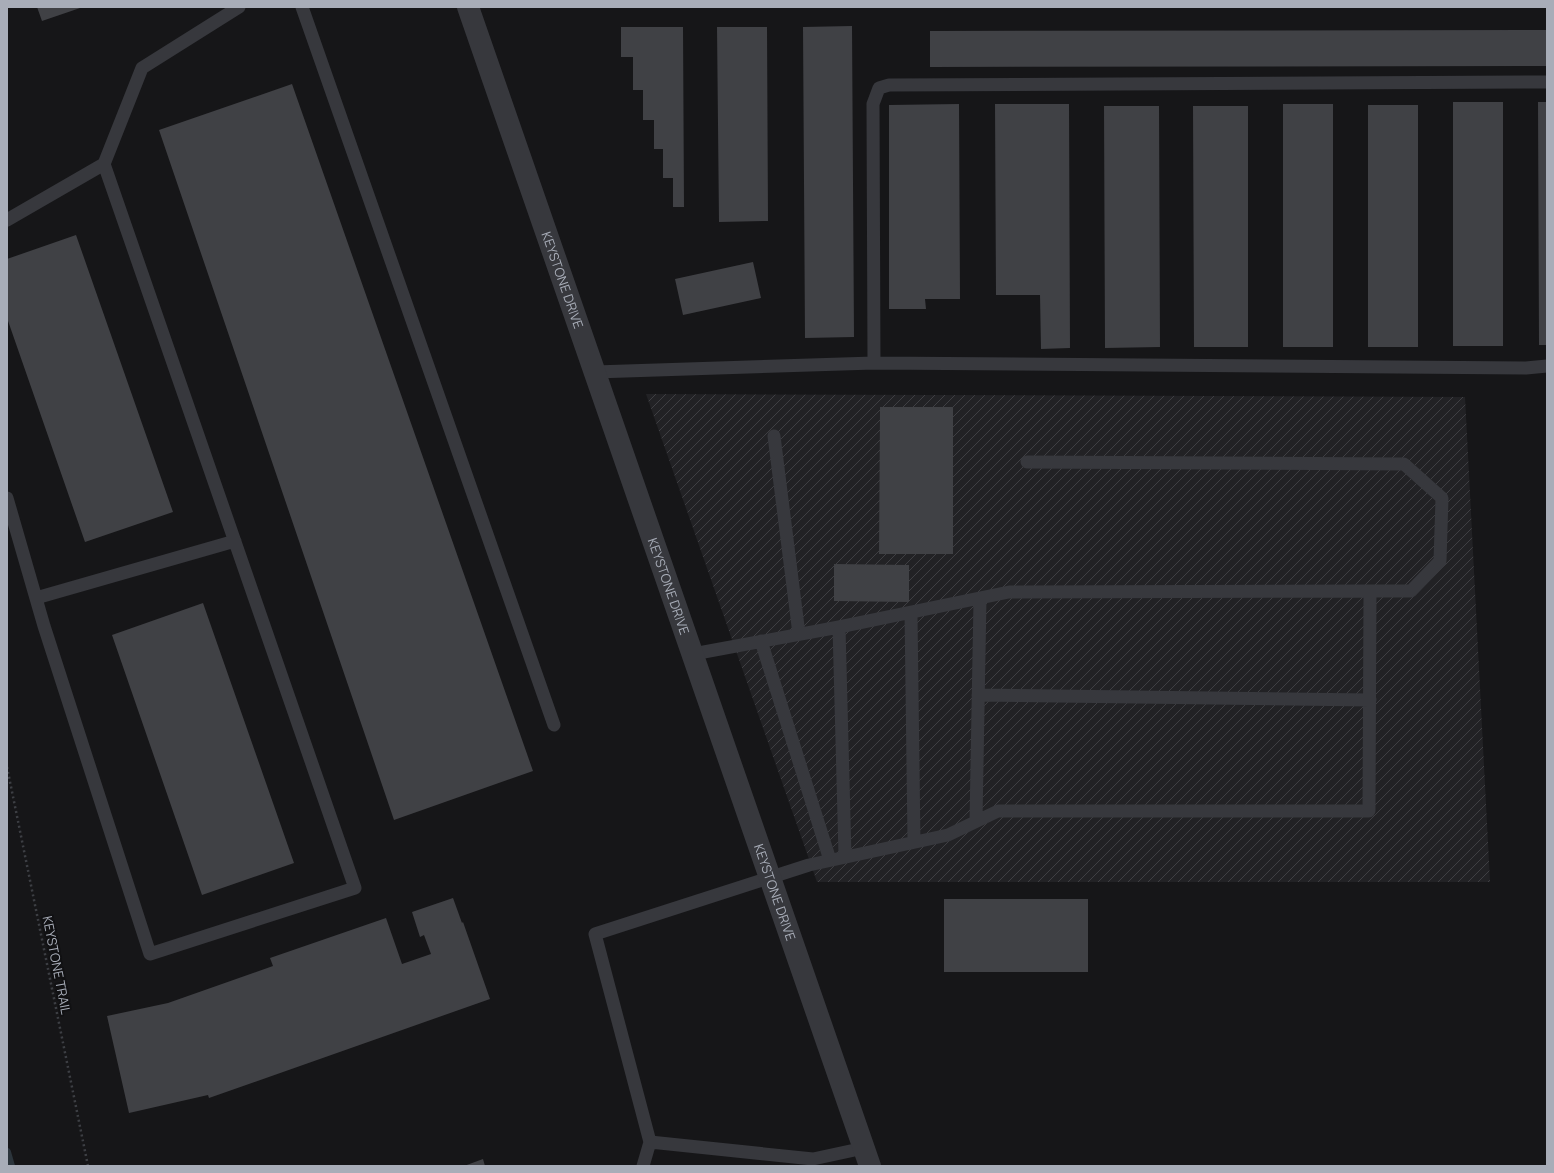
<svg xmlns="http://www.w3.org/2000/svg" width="1554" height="1173" font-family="Manrope,sans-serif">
  <defs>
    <pattern id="industrial-furrows" width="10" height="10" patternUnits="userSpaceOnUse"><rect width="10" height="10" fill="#222225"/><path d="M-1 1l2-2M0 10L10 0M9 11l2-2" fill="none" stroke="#3f3f43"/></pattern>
  </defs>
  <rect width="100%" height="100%" fill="#161618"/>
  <!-- industrial -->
  <path fill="url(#industrial-furrows)" d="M646,394L1465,397L1490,882H817Z"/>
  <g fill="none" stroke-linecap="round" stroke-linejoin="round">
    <!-- stream -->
    <path stroke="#2c353c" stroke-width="8" d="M7,1152L11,1166"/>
  </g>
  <!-- building -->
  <path fill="#404145" d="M37,7H83L42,21Z
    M852,26L854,337L805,338L803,27Z
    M621,27H683L684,207H673V178H663V149H654V120H643V90H633V57H621Z
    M717,27H767L768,221L719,222Z
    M1547,30V66L930,67V31Z
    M292,84L533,771L394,820L159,130Z
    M1453,102H1503V346H1453Z
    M1538,102H1547V345H1539Z
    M959,104L960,299H925L926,309H889V105Z
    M995,104H1069L1070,348L1041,349L1040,295H996Z
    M1283,104H1333V347H1283Z
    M1368,105H1418V347H1368Z
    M1104,106H1159L1160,347L1105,348Z
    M1193,106H1248V347H1194Z
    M76,235L173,512L85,542L7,318V259Z
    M753,262L761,298L683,315L675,279Z
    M880,407H953V554H879Z
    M834,564L909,565V602L834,601Z
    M203,603L294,863L202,895L112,635Z
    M453,898L462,923L463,922L490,999L209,1098L208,1095L129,1113L107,1016L168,1003L273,966L270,958L386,918L402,964L431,954L424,935L420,937L412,912Z
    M944,899H1088V972H944Z
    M483,1159L485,1166H464Z"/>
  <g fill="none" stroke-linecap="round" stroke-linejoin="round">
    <!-- path -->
    <path stroke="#3d3f44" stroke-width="2.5" stroke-dasharray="2 3" stroke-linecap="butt" d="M7,767L88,1166"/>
    <!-- lane -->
    <path stroke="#37383d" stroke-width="13" d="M302,7L554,725
      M7,220L104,164L142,68L239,7
      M874,363L873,104L879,88L889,85L1547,82
      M595,372L874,363L1526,368L1547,366
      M774,436L799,634
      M1027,462L1404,464L1442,498L1440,561L1411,591H1370
      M7,498L44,626L150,954L355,888L104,164
      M36,598L235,541
      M911,613L914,842
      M839,627L845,856
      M761,641L830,860
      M693,654L839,627L1009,592L1370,591L1369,811H998L948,835L809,865L595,934L650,1142L813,1159L864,1148
      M978,695L1370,700
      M976,821L980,599
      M643,1166L650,1142"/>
    <!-- street -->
    <path stroke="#37383d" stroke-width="22" id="s1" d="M468,7L870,1166"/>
  </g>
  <g text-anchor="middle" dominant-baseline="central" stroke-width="4" stroke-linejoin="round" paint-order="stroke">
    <!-- street labels -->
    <g font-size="13" fill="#a8adb8" stroke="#111113">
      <text stroke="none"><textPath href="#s1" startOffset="289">KEYSTONE DRIVE</textPath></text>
      <text stroke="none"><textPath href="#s1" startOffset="613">KEYSTONE DRIVE</textPath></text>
      <text stroke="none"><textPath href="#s1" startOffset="937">KEYSTONE DRIVE</textPath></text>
      <text transform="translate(57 965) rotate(79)">KEYSTONE TRAIL</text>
    </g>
  </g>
  <!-- border -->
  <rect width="1554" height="1173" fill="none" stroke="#a8adb8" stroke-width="16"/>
</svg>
